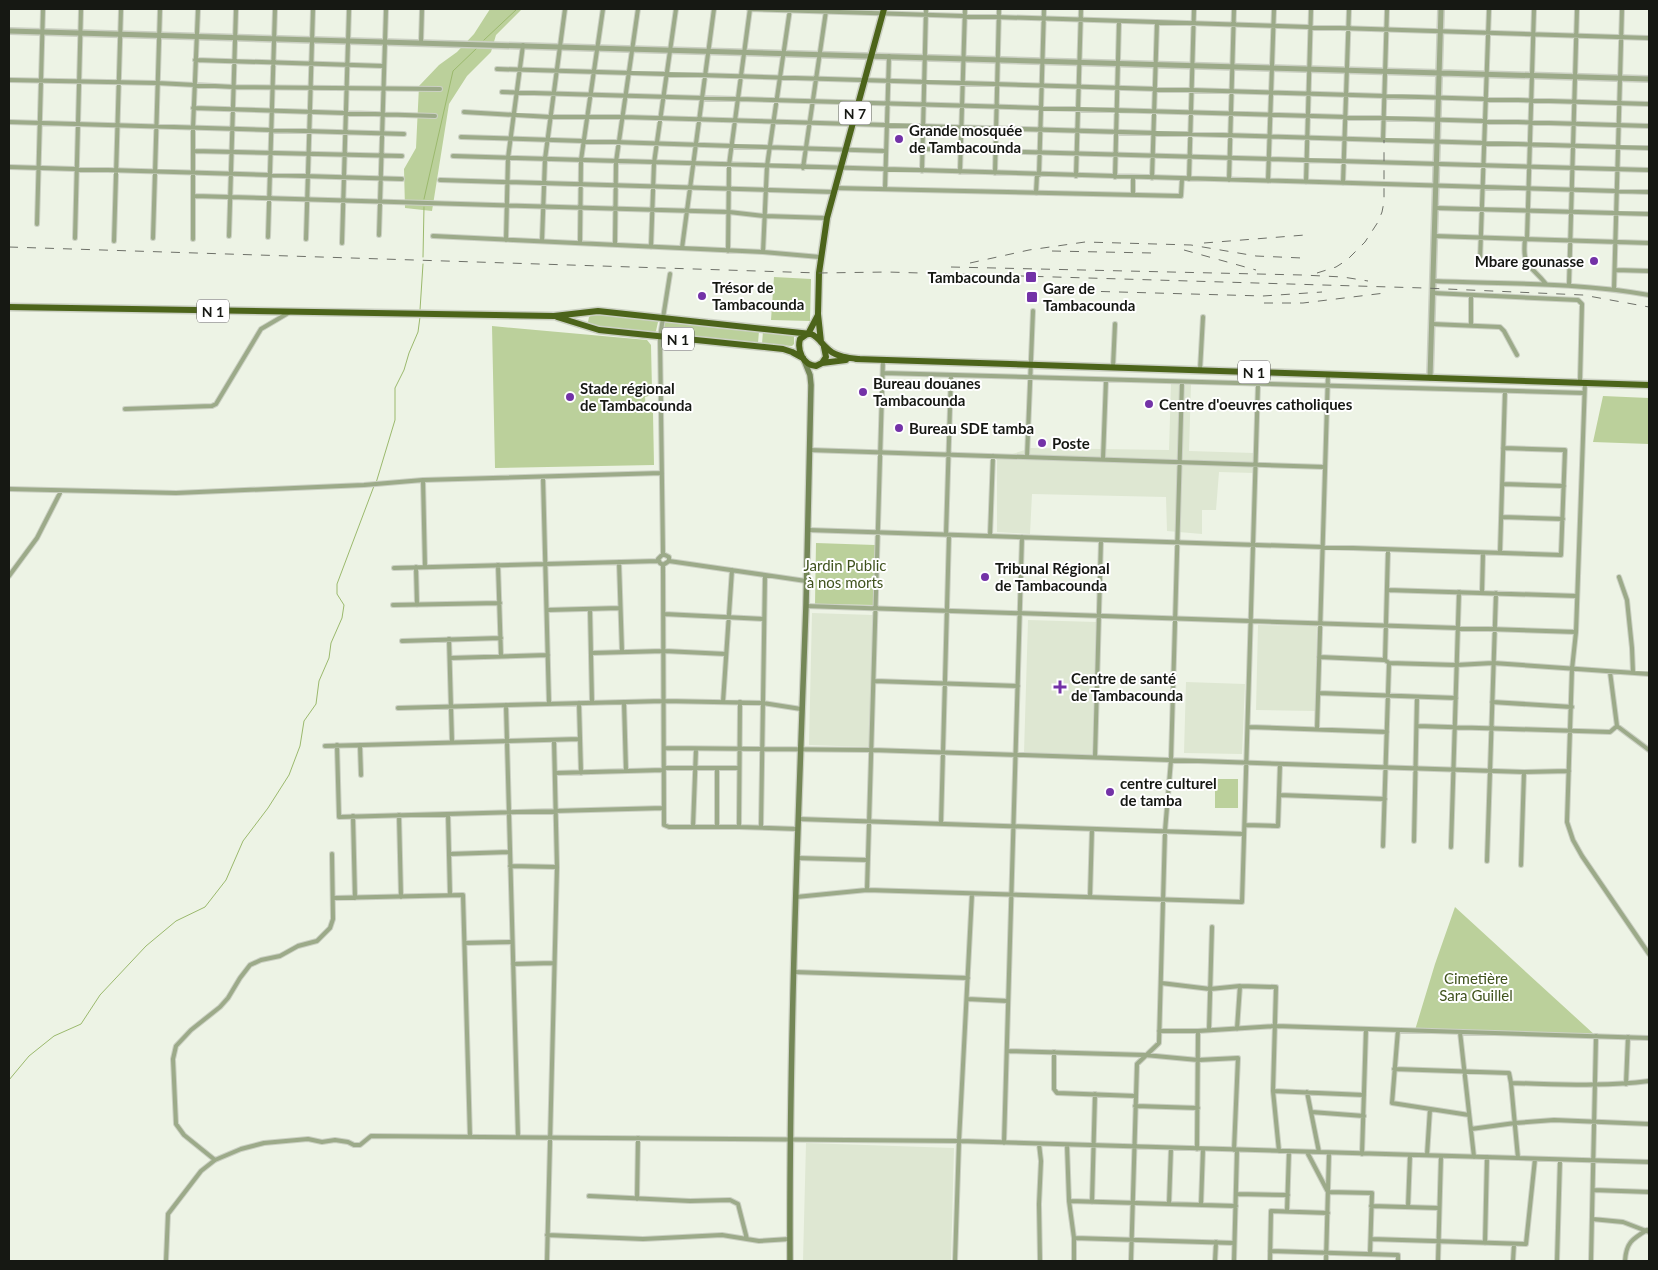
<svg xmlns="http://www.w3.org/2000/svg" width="1658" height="1270" font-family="Lato,sans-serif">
  <rect width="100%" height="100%" fill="#edf3e5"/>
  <!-- built -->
  <path fill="#dee7d2" d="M1171,384H1191L1189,451L1254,453V473L1219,472L1216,510H1202V534L1167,531L1166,497L1032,494L1030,534L997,532V459L1031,448L1169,450Z
    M812,613L873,615L869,747L809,745Z
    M1028,620L1096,622L1092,755L1024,753Z
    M1258,625L1317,626L1315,711L1256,710Z
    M1186,682L1245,684L1242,754L1184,753Z
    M806,1143L954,1148L951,1261H803Z"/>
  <!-- green -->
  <path fill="#bbd09b" d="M490,9H522L496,35L491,52L467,76L449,104L432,211L405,208L404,169L416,148L419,86L439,65L457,52L474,34Z
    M774,277L811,279L810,321L771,320Z
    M595,313L656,320L658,322L656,331L653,334L595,328L588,322L589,317Z
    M665,321L759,331L758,343L661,334Z
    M492,326L647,340L651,345L652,391V395L645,397L646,410L653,413L654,465L495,468Z
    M763,331L792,334L794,336V344L792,346L762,344Z
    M1603,396L1649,398V444L1593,442Z
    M816,543L875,545L874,605L815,604Z
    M1215,779H1238V808H1215Z
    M1455,907L1596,1036L1415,1030L1435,964Z"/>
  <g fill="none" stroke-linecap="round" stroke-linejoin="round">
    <!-- stream -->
    <path stroke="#9bb96d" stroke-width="1" d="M484,40L517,9
      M424,199L453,71L477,48
      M423,257L424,207
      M420,310L423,264
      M376,483L395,420V388L404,370L409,353L418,332L420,317
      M9,1080L29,1056L54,1036L81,1024L100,995L146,946L176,921L205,907L226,880L243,841L268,808L289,775L300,746L304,721L316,704L319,681L329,658L331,643L342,618L344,605L337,594V584L374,486"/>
    <defs>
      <path id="minor" d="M749,9L1649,38
        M421,43L422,9
        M195,60L384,66
        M497,69L1649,104
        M9,80L157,83L234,87L440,89
        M502,92L1649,126
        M193,108L435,116
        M464,112L550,117H623L1649,148
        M9,122L404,134
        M461,137L886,151
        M1383,140L1387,9
        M922,149L1649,170
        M193,151L402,156
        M453,156L1649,192
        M9,167L402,179
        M803,168L826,11
        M922,171L926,9
        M960,172L965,9
        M995,173L999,9
        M1039,175L1044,9
        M1076,176L1081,9
        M1115,177L1119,21
        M1152,178L1157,22
        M1189,179L1194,9
        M440,180L834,192
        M1229,180L1234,9
        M1268,181L1274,9
        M1306,182L1311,9
        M1343,183L1349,9
        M835,188L1181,196L1182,179
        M885,189L889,56
        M1036,193L1037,175
        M1133,195V177
        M194,196L729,212L764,216L827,218
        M1435,208L1649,214
        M37,224L43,9
        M379,235L386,9
        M229,236L236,9
        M433,236L763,252L820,257
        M1434,236L1649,243
        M268,237L275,9
        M75,238L81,9
        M153,238L160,9
        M193,239V128L198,9
        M306,239L313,9
        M1525,239C1522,268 1530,264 1546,284
        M1527,239L1534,9
        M506,240L508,158L523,45
        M114,241L121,9
        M542,241L545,159L565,9
        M342,243L349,9
        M580,243L581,160L603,9
        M615,245L616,162L638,9
        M651,247L654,163L676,9
        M682,248L714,9
        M728,251L729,165L750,9
        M763,252L767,166L790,9
        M1480,261L1489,9
        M1615,270L1649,271
        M1433,281C1505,284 1578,282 1649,295
        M1569,285L1577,9
        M1614,289L1622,9
        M1433,293L1578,300L1582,304L1580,382
        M1432,324L1500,327L1504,331L1517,355
        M1471,325V295
        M1113,367L1115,324
        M1200,370L1203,317
        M883,373L1584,393
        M1585,382L1576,632L1572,669L1567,822L1573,840L1582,856L1649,954
        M125,409L212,406L216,404L261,329L290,312
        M809,450L1325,467
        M1027,457L1033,311
        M1103,459L1106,380
        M543,477L549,704
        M423,480L425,567
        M1502,484L1564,486
        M9,489L176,493L364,485L423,480L662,473
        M1501,517L1563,519
        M808,530L1561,555L1565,450L1503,448
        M946,535L951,375
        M990,536L993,456
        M1500,553L1505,391
        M663,554L660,337L670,274
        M669,561V557L663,554L658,559L660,563L663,565L669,561L806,581
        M619,562L622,652
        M498,565L501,656
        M663,565L664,825L669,827H739L797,829
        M416,567L417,605
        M394,568L659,561
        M9,576L37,538L61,491
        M1619,577L1627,600L1632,648L1633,673
        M1387,590L1577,596
        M1482,593L1483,553
        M393,605L500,603
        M806,606L1576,632
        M590,609L592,703
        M547,610L620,608
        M664,614L764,619
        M449,639L452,742
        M402,641L501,638
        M591,653L664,651L726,654
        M1319,657L1385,660L1389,663L1456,665L1493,663L1649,674
        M450,658L548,655
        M1385,660L1388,550
        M1610,672L1617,726L1649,750
        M874,681L1018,686
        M1318,693L1456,698
        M624,702L626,771
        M723,702L732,570
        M1492,702L1572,707
        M579,703L581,773
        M506,705L518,1137
        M398,708L664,701L763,703L801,709
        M1417,726L1610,732L1617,726
        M1248,727L1387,732
        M1317,729L1328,374
        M337,745L339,817L664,808
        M360,745L361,775
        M325,746L580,739
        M664,748L872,750L1524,772L1569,771
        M1095,757L1101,540
        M664,768H739
        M555,773L664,770
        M1279,795L1385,799
        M448,814L450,895
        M399,815L401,897
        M353,816L355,898
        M798,819L1244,834
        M941,824L949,535
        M1245,825L1278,826L1280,764
        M693,827L696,749
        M717,827V768
        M739,827L740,702
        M761,827L765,575
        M1414,841L1417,697
        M1383,846L1389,663
        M1451,847L1459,592
        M449,854L510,852
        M797,858L868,860
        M1487,861L1496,593
        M1521,865L1524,772
        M510,866L557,867
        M867,890L883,360
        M796,897L867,890L1242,902L1258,384
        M1090,897L1092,829
        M333,898L463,895L470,1137
        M465,943L512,942
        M513,964L554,963
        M794,972L968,978
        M1161,983L1210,989L1240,986L1276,987L1273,1091L1279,1151
        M967,999L1008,1001
        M1237,1029L1240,986
        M1209,1030L1212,927
        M1398,1030L1392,1103L1469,1115
        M1159,1031H1198L1275,1026L1649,1038
        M1460,1032L1474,1157
        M1007,1051L1145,1055L1198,1060L1238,1058L1234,1150
        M1054,1052V1089L1057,1093L1136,1096
        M1394,1069L1509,1073L1511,1083L1518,1158
        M1511,1083C1557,1084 1603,1087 1649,1081
        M1626,1084L1628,1037
        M1273,1091L1364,1095
        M1307,1092L1319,1152
        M1135,1106L1198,1108
        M1311,1112L1364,1116
        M1471,1129L1515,1123L1554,1120L1649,1124
        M1004,1143L1022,537
        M1039,1144L1041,1161L1039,1204L1040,1261
        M1067,1145L1069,1201L1074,1238V1261
        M1197,1149L1198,1031
        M1307,1152L1328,1192L1372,1193L1370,1254
        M1362,1154L1366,1029
        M1427,1155L1430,1109
        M215,1160L184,1135L176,1124L173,1059L176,1046L191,1030L220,1007L228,998L240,978L250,965L261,960L280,956L298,946L317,941L330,928L333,919L332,854
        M1593,1190L1649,1192
        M1236,1194L1288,1195
        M589,1196L690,1201L730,1200L738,1204L747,1239
        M637,1199L638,1138
        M1069,1201L1236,1206
        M1092,1202L1095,1094
        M1169,1204L1171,1148
        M1201,1205L1203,1149
        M1371,1206L1439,1208
        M1408,1207L1410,1155
        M1287,1211L1289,1151
        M1592,1219L1623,1222L1649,1232
        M547,1235L643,1239L722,1235L759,1241L790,1239
        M1074,1238L1234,1243
        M1371,1239L1526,1244L1535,1159
        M1485,1243L1487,1157
        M1270,1251L1398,1255V1261
        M166,1261L168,1214L201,1171L215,1160L241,1149L264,1143L308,1139L322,1142L335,1140L348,1142L354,1145H360L371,1136L959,1141L1649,1162
        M547,1261L557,867L554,740
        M955,1261L959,1141L972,894
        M1131,1261L1137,1064L1159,1043L1165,831L1171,760L1182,382
        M1215,1261L1216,1242
        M1234,1261L1237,1150
        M1270,1261L1271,1211L1328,1213
        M1326,1261L1329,1153
        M1438,1261L1441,1156
        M1513,1261L1514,1244
        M1557,1261L1560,1160
        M1591,1261L1596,1036
        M1625,1261C1626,1243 1632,1239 1647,1230"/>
      <path id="tertiary" d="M9,31L1649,79
        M1430,378L1441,9"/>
      <path id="secondary" d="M790,1261C789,1042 798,824 806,605C808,532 809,458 811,385L810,375L804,360"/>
      <path id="trunk" d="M9,307L554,316L598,311L811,334C819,337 822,345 829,350C837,357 849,358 859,359
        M557,317L599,330L783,349L792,352L803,358
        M807,334L800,339C797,351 803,365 816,366L822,363L826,357L824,347
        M808,334L818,315
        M821,342L818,314L819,273L827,218L884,9
        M856,359L1649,385
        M822,363L846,360"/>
    </defs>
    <!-- minor casing -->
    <use href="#minor" stroke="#cbd0c3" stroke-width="6"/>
    <!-- tertiary casing -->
    <use href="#tertiary" stroke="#cbd0c3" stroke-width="8"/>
    <!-- secondary casing -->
    <use href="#secondary" stroke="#cbd0c3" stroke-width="8"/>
    <!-- trunk casing -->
    <use href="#trunk" stroke="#cbd0c3" stroke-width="9"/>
    <!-- minor -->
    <use href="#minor" stroke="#9caa89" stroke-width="4"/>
    <!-- tertiary -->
    <use href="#tertiary" stroke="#9caa89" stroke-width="5"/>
    <!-- secondary -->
    <use href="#secondary" stroke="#748757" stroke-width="5.5"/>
    <!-- trunk -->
    <use href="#trunk" stroke="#4c641a" stroke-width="6"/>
    <!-- rail -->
    <path stroke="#6d7068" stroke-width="1" stroke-dasharray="9 9" stroke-linecap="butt" d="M1204,243L1305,235
      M9,247L819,273L887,272L1424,288L1583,295L1649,307
      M1184,250L1256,270
      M1052,251L1152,253
      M970,263L1029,250L1085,242L1191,245L1256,256L1302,258
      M951,267L1302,275L1343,277L1368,281
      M1317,273L1336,267L1347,260L1365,242L1378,222L1382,212L1384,202V140
      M1083,291L1263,296L1322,292
      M1264,303H1303L1385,293"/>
  </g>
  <!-- markers -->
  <g fill="#7332a7" stroke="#fff" stroke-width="2">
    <circle cx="899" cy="139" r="5"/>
    <circle cx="1594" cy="261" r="5"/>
    <rect x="1025" y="271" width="12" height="12" rx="2.5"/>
    <circle cx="702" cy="296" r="5"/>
    <rect x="1026" y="291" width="12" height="12" rx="2.5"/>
    <circle cx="863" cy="392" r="5"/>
    <circle cx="570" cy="397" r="5"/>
    <circle cx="1149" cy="404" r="5"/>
    <circle cx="899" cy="428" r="5"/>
    <circle cx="1042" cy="443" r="5"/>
    <circle cx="985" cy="577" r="5"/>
    <path d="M1057.5 679.5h5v5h5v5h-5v5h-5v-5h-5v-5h5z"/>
    <circle cx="1110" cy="792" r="5"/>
  </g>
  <g text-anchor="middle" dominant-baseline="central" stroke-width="4" stroke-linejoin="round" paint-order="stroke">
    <!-- shield labels -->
    <g fill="#fff" stroke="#5c5d5a" stroke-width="1">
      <rect x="839" y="101.5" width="32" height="23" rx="4"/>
      <rect x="197" y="299.5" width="32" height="23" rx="4"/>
      <rect x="662" y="327.5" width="32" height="23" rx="4"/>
      <rect x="1238" y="360.5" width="32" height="23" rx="4"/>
    </g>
    <g font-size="14" font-weight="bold" fill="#161813">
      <text x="855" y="113">N 7</text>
      <text x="213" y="311">N 1</text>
      <text x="678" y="339">N 1</text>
      <text x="1254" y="372">N 1</text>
    </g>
    <!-- poi labels -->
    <g font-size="15" font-weight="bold" fill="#161813" stroke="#fff" text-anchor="start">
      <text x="909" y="130">Grande mosquée<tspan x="909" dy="17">de Tambacounda</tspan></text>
      <text x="1584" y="261" text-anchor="end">Mbare gounasse</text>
      <text x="1020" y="277" text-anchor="end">Tambacounda</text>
      <text x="712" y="287">Trésor de<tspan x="712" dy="17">Tambacounda</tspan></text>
      <text x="1043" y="288">Gare de<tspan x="1043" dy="17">Tambacounda</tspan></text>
      <text x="873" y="383">Bureau douanes<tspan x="873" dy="17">Tambacounda</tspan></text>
      <text x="580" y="388">Stade régional<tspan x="580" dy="17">de Tambacounda</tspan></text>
      <text x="1159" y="404">Centre d'oeuvres catholiques</text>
      <text x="909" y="428">Bureau SDE tamba</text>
      <text x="1052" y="443">Poste</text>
      <text x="995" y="568">Tribunal Régional<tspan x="995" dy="17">de Tambacounda</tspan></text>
      <text x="1071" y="678">Centre de santé<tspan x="1071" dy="17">de Tambacounda</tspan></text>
      <text x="1120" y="783">centre culturel<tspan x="1120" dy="17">de tamba</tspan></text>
    </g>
    <!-- park labels -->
    <g font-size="15" fill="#3f521c" stroke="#fff">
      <text x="845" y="565">Jardin Public<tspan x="845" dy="17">à nos morts</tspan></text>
      <text x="1476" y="978">Cimetière<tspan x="1476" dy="17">Sara Guillel</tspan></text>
    </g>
  </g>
  <!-- border -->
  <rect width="1658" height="1270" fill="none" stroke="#161813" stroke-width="20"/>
</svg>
